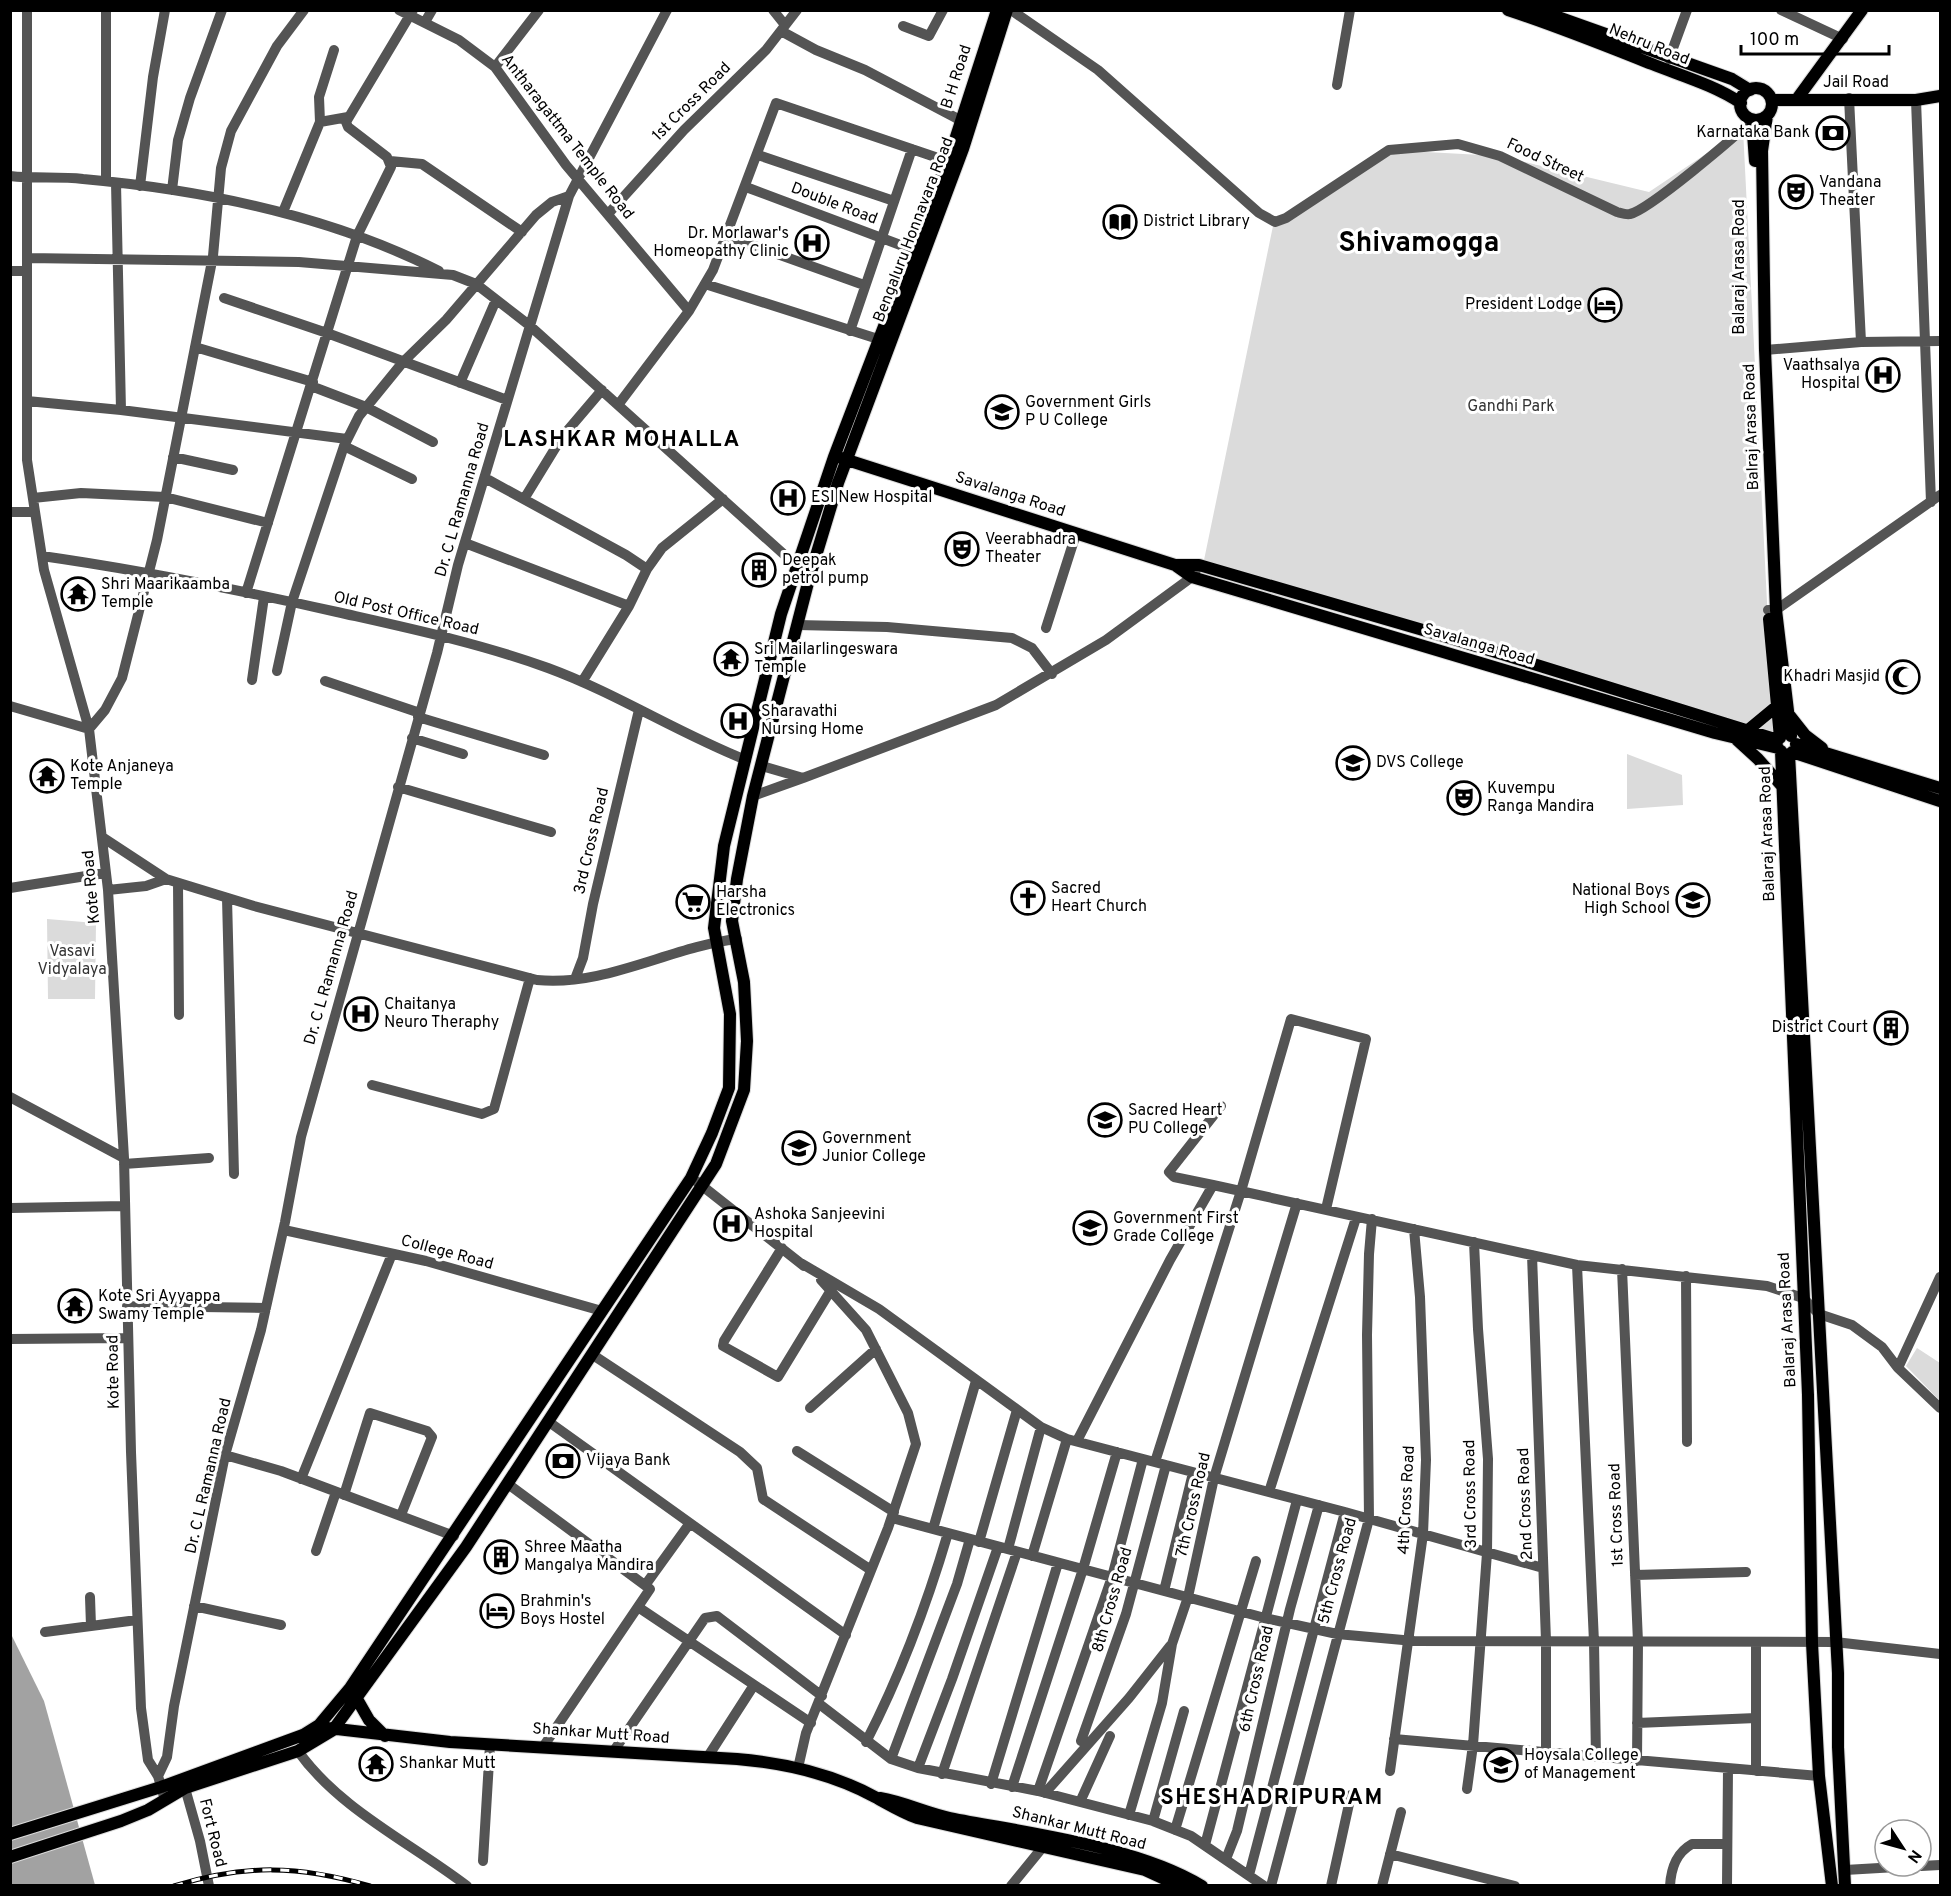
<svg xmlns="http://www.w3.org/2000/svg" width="1951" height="1896" font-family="Overpass,sans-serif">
  <rect width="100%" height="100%" fill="#fff"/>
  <!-- green -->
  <path fill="#dbdbdb" d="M1743,129L1774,740L1203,565L1273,226L1389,150L1500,156L1649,192Z
    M1627,754L1682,775L1683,805L1627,809Z
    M47,919L96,923L95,999H48Z
    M1917,1348L1940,1363V1401L1906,1366Z"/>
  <!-- water -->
  <path fill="#a2a2a2" d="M10,1632L44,1701L95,1885H11Z"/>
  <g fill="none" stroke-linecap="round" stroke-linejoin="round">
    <defs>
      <path id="major" d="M1508,10C1557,26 1604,45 1652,64C1682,76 1714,85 1741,103
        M1538,10L1732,79L1750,90
        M1740 104a16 16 0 1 1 32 0a16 16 0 1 1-32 0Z
        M1797,99L1862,10
        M1772,100H1916L1940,96
        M1767,116L1762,151L1765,350L1776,610L1791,736
        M1752,120L1755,161
        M841,458L1175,565H1199L1447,637L1778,740
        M1175,565L1192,577L1715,733L1778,748
        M1769,619L1780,738
        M1790,716L1805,735L1822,748
        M1748,730L1777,706
        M1735,738L1758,759L1782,786
        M1796,744L1940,788
        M1781,751L1808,1395L1812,1643L1819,1776L1832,1886
        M1792,752L1940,801
        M1789,754L1838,1673V1747L1845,1886
        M357,1699L369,1720L385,1736
        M328,1728L450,1742L737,1759C784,1763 833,1774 875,1797C890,1805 901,1812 917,1818L1145,1870L1180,1886
        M880,1798C904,1802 926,1813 950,1818C1025,1833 1137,1846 1202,1886
        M10,1834L161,1787L303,1735L319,1725L350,1688L691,1178L712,1133L729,1088L730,1014L714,928L724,846L781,614L834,457L953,146L997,10
        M10,1857L121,1821L148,1810L185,1788L298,1751L333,1730L466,1547L716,1164L744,1090L747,1041L744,982L732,921L737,879L753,796L809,579L838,483L963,149L1007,10"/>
    </defs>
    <!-- major casing -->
    <use href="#major" stroke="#dbdbdb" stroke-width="14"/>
    <!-- minor -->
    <path stroke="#545454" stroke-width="10" d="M27,10V460L44,570L89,729L108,890L124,1158L131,1452L141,1708L148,1760L158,1776L165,1800
      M106,10V181
      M399,10L459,40L495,67L566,165L689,311
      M773,10L785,25
      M1011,10L1098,70L1259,213L1275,222L1286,218L1389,150L1458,144L1500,156L1617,212C1621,213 1627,215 1630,214C1649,210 1736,136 1752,120
      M1781,10L1843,39
      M425,22L432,10
      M903,26L929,36L943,10
      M781,31L816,50L865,70L960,120
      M1669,59L1687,10
      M495,67L539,10
      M1337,85L1350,10
      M1849,98L1861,342
      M1916,100L1931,502
      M320,122L319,97L334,50
      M758,155L894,201
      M390,161L422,164L522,232
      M10,176C35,179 59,176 83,179C205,190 329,215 439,271
      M116,183L121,410
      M140,186L153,77L165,10
      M746,187L911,249
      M172,190L178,140L190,98L222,10
      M283,212L320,122L348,117
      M608,214L684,130L766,50L797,10
      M727,236L864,285
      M27,258L299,262L453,275L476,284L529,325L798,567
      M10,271H27
      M705,284L878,339
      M224,298L327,333L507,400
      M850,331L912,149
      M195,347L313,382
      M1765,350L1861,342L1940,341
      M460,383L496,300
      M311,386L366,407L433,442
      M27,401L121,410L347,439
      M618,405L689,311L713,270L776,103L947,161
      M344,446L412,479
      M173,457L233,470
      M485,478L626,555L647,569
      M33,498L81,493L165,497L268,523
      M524,499L562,437L602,390
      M10,512H35
      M465,543L629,606
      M42,556C141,570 239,590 337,612C408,628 479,643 548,668C616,693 678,733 746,760
      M246,593L357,236L391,167L387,157L348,127L346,122L413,10
      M1768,610H1776L1940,495
      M797,625L887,627L1012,638L1032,648L1052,674
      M1046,628L1076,534
      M277,671L292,602L344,446L359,416L403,362L446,320L536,215L552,202L569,196
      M252,680L264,597
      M325,681L420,713
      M582,682L629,606L647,569L662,548L723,499
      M10,706L89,729L105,710L122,678L157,540L213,256L221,168L231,131L277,46L304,10
      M418,717L544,755
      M412,738L463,754
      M762,766L803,778L996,705L1106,640L1192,577L1196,570
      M398,787L551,832
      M753,796L803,778
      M102,837L166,879L254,906L537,980C605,987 670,947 737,939
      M178,883L179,1015
      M10,888L105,873
      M108,890L146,886L166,879
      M227,898L234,1174
      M575,979L583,958L593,904L639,710
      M372,1085L482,1114L494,1109L530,978
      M10,1097L124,1158
      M124,1164L209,1158
      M696,1181L804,1266
      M1213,1185L1174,1177L1169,1172L1221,1106
      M10,1208L125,1206
      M284,1230L426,1261L602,1311
      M782,1248L724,1341L723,1346L778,1377L831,1290
      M1532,1255L1546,1641V1753
      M799,1262L879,1309L1041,1427L1067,1439L1345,1512L1543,1568
      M1577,1265L1594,1642L1596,1757
      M1622,1269L1638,1642L1637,1761
      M1686,1276L1687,1442
      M127,1306L266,1308
      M10,1339L128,1338
      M593,1355L740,1452L757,1468L763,1499L871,1570
      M1898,1368L1940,1408
      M810,1408L876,1349
      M549,1422L846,1635
      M1077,1441L1170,1260L1213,1185L1577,1265L1767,1286L1803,1298L1819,1314L1852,1325L1882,1347L1898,1368L1940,1277
      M797,1451L894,1512
      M225,1455L281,1471L454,1536
      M1155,1462L1241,1191L1291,1019L1366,1039L1326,1209
      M301,1479L392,1254
      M508,1484L650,1589L543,1747
      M1269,1492L1356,1218
      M344,1495L370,1413L427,1431L432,1437L401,1515
      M892,1518L1265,1618L1337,1634L1414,1641L1835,1642L1940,1654
      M933,1529L976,1381
      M979,1542L1017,1410
      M1008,1549L1041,1427
      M316,1551L336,1492
      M1032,1556L1067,1439
      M1635,1575L1746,1572
      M646,1584L690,1523
      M1164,1591L1193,1473
      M90,1597L91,1626
      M194,1606L281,1625
      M638,1607L811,1723
      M45,1632L137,1620
      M818,1703L891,1759L918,1768L1038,1791L1153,1821L1191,1836L1264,1886
      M1637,1723L1756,1718
      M1394,1739L1819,1776
      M1081,1741L1126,1614L1166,1465
      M866,1742C900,1676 927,1604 948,1533
      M298,1751C339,1809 411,1843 467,1886
      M613,1752L705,1618L717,1616L822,1696
      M707,1758L754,1685
      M891,1759L957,1584L970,1539
      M798,1768L806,1733L888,1528L916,1444L908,1413L866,1330L821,1280
      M918,1768L952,1679L998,1547
      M1390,1771L1423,1534L1426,1460L1420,1297L1414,1229
      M1756,1771V1642
      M942,1774L1017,1552
      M158,1776L167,1757L174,1706L225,1455L261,1330L285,1222L301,1137L437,653L458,565L569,196L667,10
      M991,1784L1058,1563
      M1012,1787L1083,1569L1117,1452
      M185,1788L200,1841L209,1886
      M1467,1789L1473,1745L1487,1553L1488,1459L1478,1329L1474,1242
      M1038,1791L1112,1577L1143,1459
      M1045,1793L1129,1698L1170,1646
      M1080,1802L1110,1736
      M1129,1815L1162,1703L1172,1644L1188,1597L1214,1478L1297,1203
      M1153,1821L1184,1711
      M1175,1830L1256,1561
      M1205,1845L1297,1500
      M1390,1854L1515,1886
      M1226,1859L1237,1831L1290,1609L1319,1505
      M483,1861L490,1745
      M1921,1866L1940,1865
      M1845,1870L1914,1866
      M1249,1875L1345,1512
      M1011,1886L1042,1848
      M1271,1886L1369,1519L1367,1335L1369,1254L1372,1219
      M1331,1886L1351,1795
      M1382,1886L1401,1812
      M1670,1886C1671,1868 1676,1853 1692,1844H1727
      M1727,1886L1728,1768"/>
    <!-- major -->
    <use href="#major" stroke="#000" stroke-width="12"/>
    <defs>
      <path id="rail" d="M174,1886C245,1864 299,1865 370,1886"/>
    </defs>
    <!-- rail casing -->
    <use href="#rail" stroke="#000" stroke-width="5"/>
    <!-- rail -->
    <use href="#rail" stroke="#fff" stroke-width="3" stroke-dasharray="9" stroke-linecap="butt"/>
  </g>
  <!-- icons -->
  <defs>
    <symbol id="bank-ring" viewBox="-11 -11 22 22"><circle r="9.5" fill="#fff" stroke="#000" stroke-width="1.5"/><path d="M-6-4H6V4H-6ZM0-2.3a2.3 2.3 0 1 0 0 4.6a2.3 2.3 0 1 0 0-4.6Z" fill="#000"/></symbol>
    <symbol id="theatre-ring" viewBox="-11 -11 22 22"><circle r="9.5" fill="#fff" stroke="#000" stroke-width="1.5"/><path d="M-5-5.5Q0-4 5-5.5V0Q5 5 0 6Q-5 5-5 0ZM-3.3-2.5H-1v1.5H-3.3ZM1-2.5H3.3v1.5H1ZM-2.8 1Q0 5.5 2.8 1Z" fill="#000"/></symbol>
    <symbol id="library-ring" viewBox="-11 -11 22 22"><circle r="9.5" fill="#fff" stroke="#000" stroke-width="1.5"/><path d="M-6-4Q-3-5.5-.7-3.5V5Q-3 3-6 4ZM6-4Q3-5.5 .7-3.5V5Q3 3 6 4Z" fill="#000"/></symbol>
    <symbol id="hospital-ring" viewBox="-11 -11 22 22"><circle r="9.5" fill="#fff" stroke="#000" stroke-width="1.5"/><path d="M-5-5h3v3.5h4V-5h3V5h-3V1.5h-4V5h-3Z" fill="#000"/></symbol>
    <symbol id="hotel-ring" viewBox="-11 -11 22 22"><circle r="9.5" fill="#fff" stroke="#000" stroke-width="1.5"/><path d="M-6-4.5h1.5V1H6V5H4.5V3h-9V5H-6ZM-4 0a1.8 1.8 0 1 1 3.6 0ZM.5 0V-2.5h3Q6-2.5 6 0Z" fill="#000"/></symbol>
    <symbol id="university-ring" viewBox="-11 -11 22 22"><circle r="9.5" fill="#fff" stroke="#000" stroke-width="1.5"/><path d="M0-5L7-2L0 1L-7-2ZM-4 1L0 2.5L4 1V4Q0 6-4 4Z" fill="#000"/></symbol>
    <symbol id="building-ring" viewBox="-11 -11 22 22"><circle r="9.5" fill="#fff" stroke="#000" stroke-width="1.5"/><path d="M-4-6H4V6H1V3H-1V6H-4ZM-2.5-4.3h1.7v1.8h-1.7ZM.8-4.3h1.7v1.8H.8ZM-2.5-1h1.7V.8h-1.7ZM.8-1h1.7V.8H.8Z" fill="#000"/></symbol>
    <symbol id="temple-ring" viewBox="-11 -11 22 22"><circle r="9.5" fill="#fff" stroke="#000" stroke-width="1.5"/><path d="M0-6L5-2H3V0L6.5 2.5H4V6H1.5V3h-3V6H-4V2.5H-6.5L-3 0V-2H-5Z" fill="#000"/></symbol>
    <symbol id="mosque-ring" viewBox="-11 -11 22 22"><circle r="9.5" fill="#fff" stroke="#000" stroke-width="1.5"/><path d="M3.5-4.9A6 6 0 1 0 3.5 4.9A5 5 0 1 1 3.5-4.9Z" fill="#000"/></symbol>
    <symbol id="church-ring" viewBox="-11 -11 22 22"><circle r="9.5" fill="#fff" stroke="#000" stroke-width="1.5"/><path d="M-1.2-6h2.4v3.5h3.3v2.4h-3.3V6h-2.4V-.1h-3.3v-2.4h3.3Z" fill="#000"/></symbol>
    <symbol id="school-ring" viewBox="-11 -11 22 22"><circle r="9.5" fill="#fff" stroke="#000" stroke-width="1.5"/><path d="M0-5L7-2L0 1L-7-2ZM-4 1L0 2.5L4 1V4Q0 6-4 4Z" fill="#000"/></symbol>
    <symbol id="supermarket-ring" viewBox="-11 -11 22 22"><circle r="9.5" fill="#fff" stroke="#000" stroke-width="1.5"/><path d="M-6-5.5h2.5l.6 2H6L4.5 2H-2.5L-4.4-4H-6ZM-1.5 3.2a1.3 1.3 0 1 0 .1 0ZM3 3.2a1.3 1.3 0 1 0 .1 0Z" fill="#000"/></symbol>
  </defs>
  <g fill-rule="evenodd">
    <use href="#bank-ring" x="1814" y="114" width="38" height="38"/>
    <use href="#theatre-ring" x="1777" y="173" width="38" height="38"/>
    <use href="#library-ring" x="1101" y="203" width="38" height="38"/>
    <use href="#hospital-ring" x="793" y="224" width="38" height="38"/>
    <use href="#hotel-ring" x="1586" y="286" width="38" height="38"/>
    <use href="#hospital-ring" x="1864" y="356" width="38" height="38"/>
    <use href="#university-ring" x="983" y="393" width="38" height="38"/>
    <use href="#hospital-ring" x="769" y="479" width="38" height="38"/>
    <use href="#theatre-ring" x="943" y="530" width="38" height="38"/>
    <use href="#building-ring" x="740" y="551" width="38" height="38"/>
    <use href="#temple-ring" x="59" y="575" width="38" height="38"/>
    <use href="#temple-ring" x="712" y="640" width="38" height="38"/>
    <use href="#mosque-ring" x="1884" y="658" width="38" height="38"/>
    <use href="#hospital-ring" x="719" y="702" width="38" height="38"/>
    <use href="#university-ring" x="1334" y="744" width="38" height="38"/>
    <use href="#temple-ring" x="28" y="757" width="38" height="38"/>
    <use href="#theatre-ring" x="1445" y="779" width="38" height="38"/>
    <use href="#church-ring" x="1009" y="879" width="38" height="38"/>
    <use href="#school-ring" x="1674" y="881" width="38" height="38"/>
    <use href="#supermarket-ring" x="674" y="883" width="38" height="38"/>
    <use href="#hospital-ring" x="342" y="995" width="38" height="38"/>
    <use href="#building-ring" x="1872" y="1009" width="38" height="38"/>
    <use href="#university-ring" x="1086" y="1101" width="38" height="38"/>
    <use href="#university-ring" x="780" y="1129" width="38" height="38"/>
    <use href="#hospital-ring" x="712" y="1205" width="38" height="38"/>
    <use href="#university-ring" x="1071" y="1209" width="38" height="38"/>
    <use href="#temple-ring" x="56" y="1287" width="38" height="38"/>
    <use href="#bank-ring" x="544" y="1442" width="38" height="38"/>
    <use href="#building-ring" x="482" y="1538" width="38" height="38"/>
    <use href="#hotel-ring" x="478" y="1592" width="38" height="38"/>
    <use href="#temple-ring" x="357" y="1745" width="38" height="38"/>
    <use href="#university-ring" x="1482" y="1746" width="38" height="38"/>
  </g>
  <g text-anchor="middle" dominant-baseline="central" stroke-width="6" stroke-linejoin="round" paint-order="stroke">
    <!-- street labels -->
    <g font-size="16" fill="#000" stroke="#fff">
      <text transform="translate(1649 45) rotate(22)">Nehru Road</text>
      <text transform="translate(957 77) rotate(-72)">B H Road</text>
      <text x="1856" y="83">Jail Road</text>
      <text transform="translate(692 102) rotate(-45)">1st Cross Road</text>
      <text transform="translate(567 137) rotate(52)">Antharagattma Temple Road</text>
      <text transform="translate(1545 161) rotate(25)">Food Street</text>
      <text transform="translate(834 204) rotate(21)">Double Road</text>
      <text transform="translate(914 230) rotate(-69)">Bengaluru Honnavara Road</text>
      <text transform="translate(1740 267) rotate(-90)">Balaraj Arasa Road</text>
      <text transform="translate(1752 427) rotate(-92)">Balraj Arasa Road</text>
      <text transform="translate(1010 495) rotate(18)">Savalanga Road</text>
      <text transform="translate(463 500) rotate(-74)">Dr. C L Ramanna Road</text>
      <text transform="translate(406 614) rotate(13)">Old Post Office Road</text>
      <text transform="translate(1479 645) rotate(16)">Savalanga Road</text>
      <text transform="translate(1768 834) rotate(-92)">Balaraj Arasa Road</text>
      <text transform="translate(592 841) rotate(-77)">3rd Cross Road</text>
      <text transform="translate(92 887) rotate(-95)">Kote Road</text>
      <text transform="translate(332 968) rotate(-74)">Dr. C L Ramanna Road</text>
      <text transform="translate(447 1253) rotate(15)">College Road</text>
      <text transform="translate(1788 1320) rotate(-93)">Balaraj Arasa Road</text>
      <text transform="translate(114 1372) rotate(-91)">Kote Road</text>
      <text transform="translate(209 1476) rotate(-77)">Dr. C L Ramanna Road</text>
      <text transform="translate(1471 1494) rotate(-91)">3rd Cross Road</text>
      <text transform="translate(1407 1500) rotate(-87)">4th Cross Road</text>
      <text transform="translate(1526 1504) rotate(-92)">2nd Cross Road</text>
      <text transform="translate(1194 1505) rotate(-77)">7th Cross Road</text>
      <text transform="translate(1617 1515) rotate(-92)">1st Cross Road</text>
      <text transform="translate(1338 1571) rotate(-75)">5th Cross Road</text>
      <text transform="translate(1113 1600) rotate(-74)">8th Cross Road</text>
      <text transform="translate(1257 1679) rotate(-77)">6th Cross Road</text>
      <text transform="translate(601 1734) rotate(4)">Shankar Mutt Road</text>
      <text transform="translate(1079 1829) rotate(14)">Shankar Mutt Road</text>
      <text transform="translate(212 1833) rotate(76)">Fort Road</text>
    </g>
    <!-- poi labels -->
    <g font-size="16" fill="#000" stroke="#fff" text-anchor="start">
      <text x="1810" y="133" text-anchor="end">Karnataka Bank</text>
      <text x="1819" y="183">Vandana<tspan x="1819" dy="18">Theater</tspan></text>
      <text x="1143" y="222">District Library</text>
      <text x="789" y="234" text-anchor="end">Dr. Morlawar's<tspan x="789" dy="18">Homeopathy Clinic</tspan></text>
      <text x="1582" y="305" text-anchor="end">President Lodge</text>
      <text x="1860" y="366" text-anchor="end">Vaathsalya<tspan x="1860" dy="18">Hospital</tspan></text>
      <text x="1025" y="403">Government Girls<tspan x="1025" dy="18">P U College</tspan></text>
      <text x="811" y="498">ESI New Hospital</text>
      <text x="985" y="540">Veerabhadra<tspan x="985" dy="18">Theater</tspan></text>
      <text x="782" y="561">Deepak<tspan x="782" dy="18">petrol pump</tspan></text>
      <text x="101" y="585">Shri Maarikaamba<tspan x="101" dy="18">Temple</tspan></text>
      <text x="754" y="650">Sri Mailarlingeswara<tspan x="754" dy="18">Temple</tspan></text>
      <text x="1880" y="677" text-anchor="end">Khadri Masjid</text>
      <text x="761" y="712">Sharavathi<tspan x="761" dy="18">Nursing Home</tspan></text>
      <text x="1376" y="763">DVS College</text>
      <text x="70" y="767">Kote Anjaneya<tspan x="70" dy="18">Temple</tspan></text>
      <text x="1487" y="789">Kuvempu<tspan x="1487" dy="18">Ranga Mandira</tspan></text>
      <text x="1051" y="889">Sacred<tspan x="1051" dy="18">Heart Church</tspan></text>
      <text x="1670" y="891" text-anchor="end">National Boys<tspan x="1670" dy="18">High School</tspan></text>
      <text x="716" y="893">Harsha<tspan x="716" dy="18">Electronics</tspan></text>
      <text x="384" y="1005">Chaitanya<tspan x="384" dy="18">Neuro Theraphy</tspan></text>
      <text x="1868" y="1028" text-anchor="end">District Court</text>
      <text x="1128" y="1111">Sacred Heart<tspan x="1128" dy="18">PU College</tspan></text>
      <text x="822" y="1139">Government<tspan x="822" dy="18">Junior College</tspan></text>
      <text x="754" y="1215">Ashoka Sanjeevini<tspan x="754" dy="18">Hospital</tspan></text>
      <text x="1113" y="1219">Government First<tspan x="1113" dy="18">Grade College</tspan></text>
      <text x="98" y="1297">Kote Sri Ayyappa<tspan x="98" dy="18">Swamy Temple</tspan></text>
      <text x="586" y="1461">Vijaya Bank</text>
      <text x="524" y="1548">Shree Maatha<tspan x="524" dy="18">Mangalya Mandira</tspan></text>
      <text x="520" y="1602">Brahmin's<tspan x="520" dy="18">Boys Hostel</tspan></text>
      <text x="1524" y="1756">Hoysala College<tspan x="1524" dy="18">of Management</tspan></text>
      <text x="399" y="1764">Shankar Mutt</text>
    </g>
    <!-- park labels -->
    <g font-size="16" fill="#323232" stroke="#fff">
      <text x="1511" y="407">Gandhi Park</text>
      <text x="72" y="952">Vasavi<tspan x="72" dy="18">Vidyalaya</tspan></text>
    </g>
    <!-- district labels -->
    <g font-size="22" font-weight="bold" letter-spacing="1.5" fill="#000" stroke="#fff">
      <text x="622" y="440">LASHKAR MOHALLA</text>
      <text x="1272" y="1798">SHESHADRIPURAM</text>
    </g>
    <!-- town labels -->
    <g font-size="28" font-weight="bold" fill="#000" stroke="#fff">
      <text x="1419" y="244">Shivamogga</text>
    </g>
  </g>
  <!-- border -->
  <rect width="1951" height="1896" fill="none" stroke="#000000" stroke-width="24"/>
  <!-- north arrow -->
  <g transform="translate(1903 1848) rotate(126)"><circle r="28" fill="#ffffff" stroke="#999999" stroke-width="1.5"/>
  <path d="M0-4.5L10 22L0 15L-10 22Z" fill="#000000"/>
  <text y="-9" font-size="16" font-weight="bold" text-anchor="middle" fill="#000000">N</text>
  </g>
  <!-- scale -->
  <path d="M1741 45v9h148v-9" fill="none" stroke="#000000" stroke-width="3"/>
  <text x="1750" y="45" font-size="18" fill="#000000" stroke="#ffffff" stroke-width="4.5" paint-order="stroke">100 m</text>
</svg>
